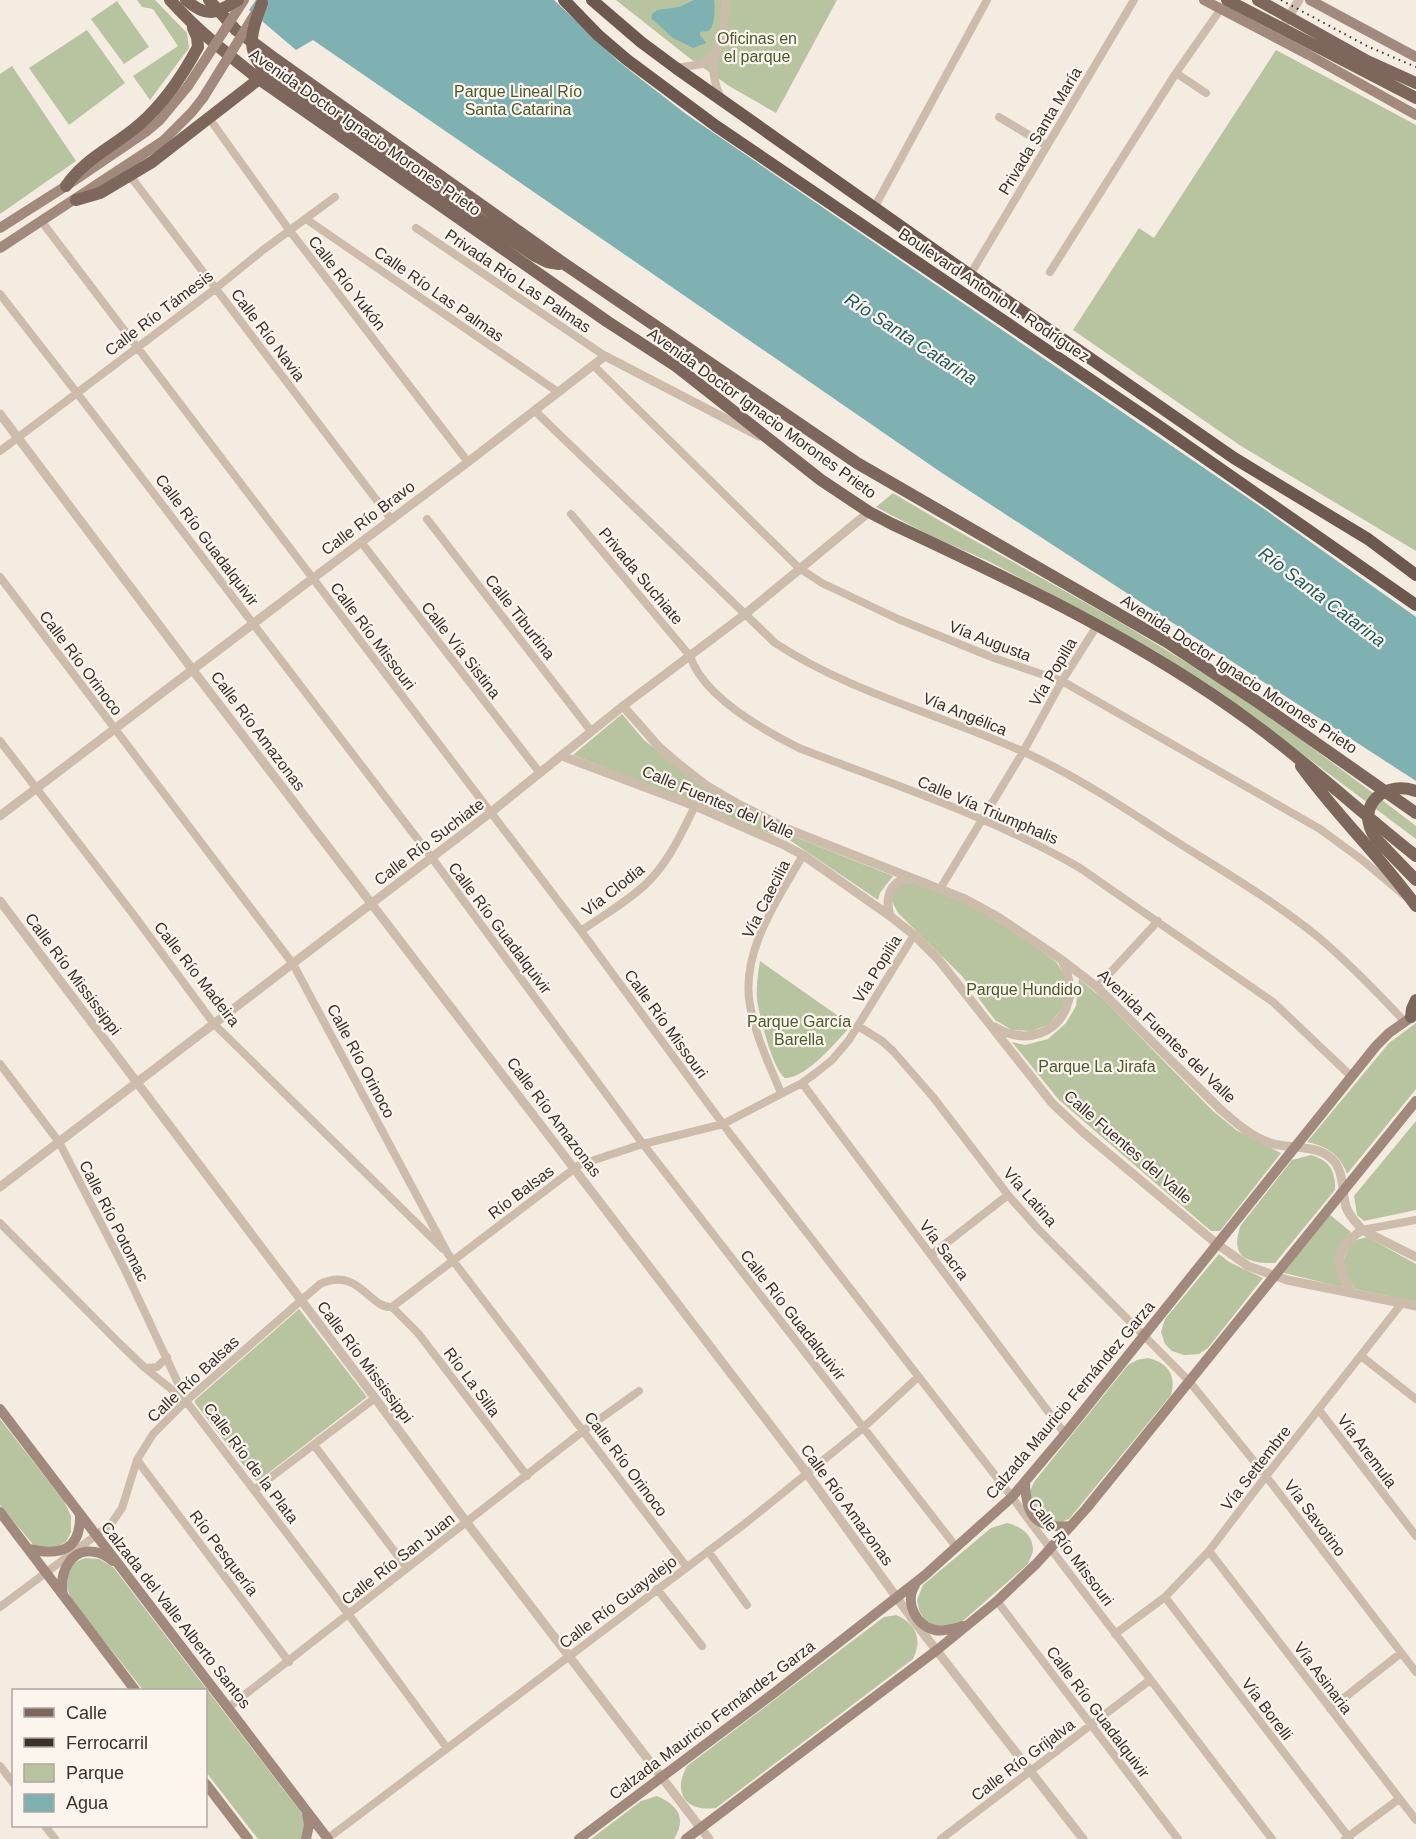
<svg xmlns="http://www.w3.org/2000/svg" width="1416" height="1839" font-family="Arial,sans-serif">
  <rect width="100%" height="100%" fill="#f4ebe1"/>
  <!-- green -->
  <path fill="#b8c4a0" d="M137,0H155L187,33L189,48L150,100L133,76L178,46L153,9L142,7Z
    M616,0H837L776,113L729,86L688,57Z
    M117,1L149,47L124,64L91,19Z
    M87,30L125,83L69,125L29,68Z
    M1276,50L1416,125V551L1241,446L1073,330L1139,228L1154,238Z
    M12,66L76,161L0,214V74Z
    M893,493C980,546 1071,592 1158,645C1248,699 1333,762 1416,826V839L1273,732L1157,652L1097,618L988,561L931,536L876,507Z
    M622,714L644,740L701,785L776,829L773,835L573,755Z
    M790,835L893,876L880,893L878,900L788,839Z
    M912,882L964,901L1031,943L1057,963L1065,977V1004L1050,1024L1032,1031L1012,1030L995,1020L962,976L898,913L891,899L899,884Z
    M760,961L851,1025C840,1039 804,1080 785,1078C773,1070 759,1015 757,999C756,987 758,973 760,961Z
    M1079,979L1102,998L1213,1111L1236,1130L1281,1153L1220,1231H1211L1059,1100L1012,1042L1025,1045L1048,1039L1066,1023L1076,1006Z
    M1416,1023V1089L1347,1174C1340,1154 1326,1146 1307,1142L1389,1043Z
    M1416,1121V1210L1364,1221L1357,1215L1354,1196Z
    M1311,1155C1329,1160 1336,1171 1335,1190L1275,1263C1246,1264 1229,1256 1241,1225L1292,1160Z
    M1329,1214L1351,1232C1333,1253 1332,1260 1343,1285L1342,1287L1284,1273L1283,1271Z
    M1367,1237L1416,1264V1302L1355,1289C1342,1269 1339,1261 1353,1241Z
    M1219,1254L1229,1262L1263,1278L1208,1348L1199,1354L1184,1355L1172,1351L1165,1344L1161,1332L1165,1319Z
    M299,1309L367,1397L258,1481L255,1480L195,1403V1400Z
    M1148,1358C1167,1362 1177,1375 1171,1395L1069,1519L1057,1524L1034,1515L1029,1494L1034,1482L1128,1365L1137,1360Z
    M0,1419L64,1501L71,1516V1532L66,1542L52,1550L36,1548L0,1505Z
    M1007,1523C1020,1526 1033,1534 1033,1550C1033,1554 1029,1560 1028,1564L957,1626L936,1628L925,1621L919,1610L917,1600L923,1585L991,1528Z
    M85,1558L99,1559L113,1567L303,1815L306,1826L303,1839H258L206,1772V1690H143L71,1599C63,1579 63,1566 85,1558Z
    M896,1615C916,1623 923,1640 913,1659L716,1808C686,1812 672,1793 687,1766L884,1617Z
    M657,1796C678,1805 687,1818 674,1839H591L641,1801Z"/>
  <!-- water -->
  <path fill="#7fb0b2" d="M256,0H554L619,62L686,114L1267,511L1416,617V781L942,473L313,40L296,50L249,10Z
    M694,0H714C715,6 715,25 710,30C707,32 703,31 700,32V35L706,43L693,48L673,38L651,18L652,14L657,10L679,7Z"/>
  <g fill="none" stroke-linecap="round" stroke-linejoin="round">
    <!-- minor -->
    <path stroke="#cdbbac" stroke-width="8" d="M676,68L702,64L715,54
      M1176,73L1206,93
      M721,98C714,83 710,68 716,52C718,47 721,43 722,38C725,25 725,13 725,0
      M999,117L1047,146
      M209,118L290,231L468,462
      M125,176L134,181L391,519
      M874,208L987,0
      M306,219L558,392
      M42,222L581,931L731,1135L1012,1497L1031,1523L1272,1839
      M416,228L605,356
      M1050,272L1176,73L1220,10
      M970,275L1134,0
      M0,294L77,393L432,858L643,1144L957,1548
      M593,365L799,568L822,583L898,619L994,658L1062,681L1320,829L1361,859L1405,896
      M535,411L775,643C851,693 942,715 1024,752C1074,775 1120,805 1166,835C1216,867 1270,898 1317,936C1348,962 1377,992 1405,1022
      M0,451L215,289L263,250L335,197
      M571,514L690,656C703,696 763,730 799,748C894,785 992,817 1080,868L1273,1002L1352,1077
      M427,519L591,731
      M361,542L540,773
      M0,577L293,964L448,1254L686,1566
      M0,741L133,914L214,1024L443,1249
      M940,889L1023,752L1062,681L1098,624
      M581,931C602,916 627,902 646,884C669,862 681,834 695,806
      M1097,987L1158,921
      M858,1026L882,1041L893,1051L933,1097L1008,1195L1038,1229L1189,1381L1266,1476L1416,1672
      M0,1064L59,1142L125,1270L186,1400
      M802,1083L1065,1434
      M781,1093C769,1064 755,1035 750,1005C740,952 778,899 803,855
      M0,1223L118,1342L145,1368L186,1401L349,1615L447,1748
      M1362,1230L1416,1220
      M931,1255L1008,1195
      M392,1307L418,1333L527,1476
      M1361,1356L1416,1399
      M146,1368L157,1367L167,1357
      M1319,1410L1416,1536
      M314,1445L407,1568
      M137,1460L289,1662
      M254,1490L375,1398
      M708,1551L747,1605
      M1209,1551L1416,1820
      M657,1589L702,1646
      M1165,1597L1350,1839
      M997,1601L1178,1839
      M0,1607L111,1524L122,1508L137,1460L153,1434L186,1401L320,1284C359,1266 369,1309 392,1307L579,1165L643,1144L723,1124L802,1083L817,1072L832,1060L849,1040L914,935
      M1115,1634L1165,1597L1209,1551L1266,1476L1402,1303
      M229,1707L583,1431L639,1391
      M1330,1709L1401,1653
      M0,1766L14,1784
      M45,1826L55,1839
      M327,1839L747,1522L863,1428L918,1377
      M941,1839L1150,1680
      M1345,1839L1399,1799"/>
    <!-- tertiary -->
    <path stroke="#cdbbac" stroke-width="9" d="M1282,28L1299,0
      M0,414L192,669L800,1464L913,1620L1083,1839
      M623,706L659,747L675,761L707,786L736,803L790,830L965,899L998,917L1062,960L1097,987L1220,1109C1235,1122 1250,1136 1270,1143C1289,1149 1316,1144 1332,1159C1344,1170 1342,1192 1346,1207C1349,1216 1357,1223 1362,1230L1416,1257
      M562,756L695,806L784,845L803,855L890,916L914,935L938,959L1052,1103L1084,1133L1217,1244L1248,1266L1287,1280L1416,1306
      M0,816L308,582L468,462L605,356L759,436
      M0,901L375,1398L467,1523L709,1839
      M890,916C885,898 889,882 909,878
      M995,1027C1025,1045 1060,1035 1069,999C1072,986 1067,973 1063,962
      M0,1187L490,813L623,706L744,615L869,512
      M1352,1293C1334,1265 1334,1249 1362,1230"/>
    <!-- secondary -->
    <path stroke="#a18a7d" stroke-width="10" d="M1204,0L1309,55L1416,115
      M1310,0L1416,57
      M0,228L66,186L147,131L159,121L188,86
      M0,248L163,141L192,112L203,98
      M0,1409L328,1839
      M1025,1482C1026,1515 1035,1530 1071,1526
      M0,1512L135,1690
      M29,1549C60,1556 81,1551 80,1514
      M915,1585C904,1602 916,1626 935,1630C944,1632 955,1628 964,1626
      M63,1594C58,1574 71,1547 95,1552C102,1553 108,1557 113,1561
      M206,1784L248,1839
      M306,1839L309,1825L307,1813
      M579,1839L774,1693L924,1576L1012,1497L1065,1434L1376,1046L1389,1033L1416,1014
      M686,1839L937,1650L997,1601L1037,1563L1086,1509L1416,1101"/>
    <!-- primary -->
    <path stroke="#7d675c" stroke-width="12" d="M170,0C197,30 227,54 259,79L608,322L676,366L821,480L869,512L892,524C1016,582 1140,640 1250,721C1308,763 1360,812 1416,856
      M209,0L236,30L274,58L566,265L857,463L1167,642L1259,703L1416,813
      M1227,0L1416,98
      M1258,0L1367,61L1416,83
      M66,186C85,158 115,146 140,124C164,103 183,75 198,47L197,37L193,28
      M76,200L100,193L152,162L259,79
      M468,211L535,256L547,262L559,264
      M1301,766C1336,815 1381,857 1416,906
      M1381,844L1416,880
      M1411,1017L1412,1009L1416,1000"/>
    <!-- trunk -->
    <path stroke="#6c584f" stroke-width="12" d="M564,0L598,35L626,59L716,126L1156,424L1416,605
      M592,0L641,42L676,68L970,275L1234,458L1368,539L1416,575"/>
    <!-- rail -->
    <path stroke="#3b302b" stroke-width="2" stroke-dasharray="1.5 4.5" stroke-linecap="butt" d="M1281,0L1367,46L1416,67"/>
    <!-- secondary-bridge -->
    <path stroke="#a18a7d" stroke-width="10" d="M188,86L244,0
      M203,98L255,14"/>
    <!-- primary-bridge -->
    <path stroke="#7d675c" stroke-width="12" d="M186,0C208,19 216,13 238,0
      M262,3C253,27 244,49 264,69L468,211
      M1381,844C1351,815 1378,778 1416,791"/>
  </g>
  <g text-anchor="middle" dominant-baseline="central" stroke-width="4.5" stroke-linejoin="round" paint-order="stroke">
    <!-- park labels -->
    <g font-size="16" fill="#4a5a2e" stroke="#fbf5ee">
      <text x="757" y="38">Oficinas en<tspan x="757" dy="18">el parque</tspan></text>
      <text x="518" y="91">Parque Lineal Río<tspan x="518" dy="18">Santa Catarina</tspan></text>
      <text x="1024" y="989">Parque Hundido</text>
      <text x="799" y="1021">Parque García<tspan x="799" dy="18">Barella</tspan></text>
      <text x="1097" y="1066">Parque La Jirafa</text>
    </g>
    <!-- street labels -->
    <g font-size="16" fill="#3b302b" stroke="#fbf5ee">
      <text transform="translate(1040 131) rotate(-59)">Privada Santa María</text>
      <text transform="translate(365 132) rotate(35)">Avenida Doctor Ignacio Morones Prieto</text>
      <text transform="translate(518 281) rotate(34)">Privada Río Las Palmas</text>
      <text transform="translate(347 283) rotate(52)">Calle Río Yukón</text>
      <text transform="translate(439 294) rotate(35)">Calle Río Las Palmas</text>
      <text transform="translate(994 295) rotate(34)">Boulevard Antonio L. Rodríguez</text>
      <text transform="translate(159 313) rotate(-37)">Calle Río Támesis</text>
      <text transform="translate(268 335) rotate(53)">Calle Río Navia</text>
      <text transform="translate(762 413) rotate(36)">Avenida Doctor Ignacio Morones Prieto</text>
      <text transform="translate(368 518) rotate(-37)">Calle Río Bravo</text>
      <text transform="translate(207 540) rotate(53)">Calle Río Guadalquivir</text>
      <text transform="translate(641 576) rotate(50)">Privada Suchiate</text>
      <text transform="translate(520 617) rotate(52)">Calle Tiburtina</text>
      <text transform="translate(373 636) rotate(53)">Calle Río Missouri</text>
      <text transform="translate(990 641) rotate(21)">Vía Augusta</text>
      <text transform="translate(461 650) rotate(52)">Calle Vía Sistina</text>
      <text transform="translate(81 663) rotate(53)">Calle Río Orinoco</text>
      <text transform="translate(1053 672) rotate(-59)">Vía Popilla</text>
      <text transform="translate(1239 674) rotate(33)">Avenida Doctor Ignacio Morones Prieto</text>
      <text transform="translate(965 714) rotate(22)">Vía Angélica</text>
      <text transform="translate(258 731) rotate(53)">Calle Río Amazonas</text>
      <text transform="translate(718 802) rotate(23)">Calle Fuentes del Valle</text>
      <text transform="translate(988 810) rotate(23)">Calle Vía Triumphalis</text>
      <text transform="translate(429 842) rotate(-37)">Calle Río Suchiate</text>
      <text transform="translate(613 890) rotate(-38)">Vía Clodia</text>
      <text transform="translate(766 899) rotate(-63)">Vía Caecilia</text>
      <text transform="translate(500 928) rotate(53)">Calle Río Guadalquivir</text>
      <text transform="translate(877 969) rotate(-58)">Vía Popilia</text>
      <text transform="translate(73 974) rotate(53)">Calle Río Mississippi</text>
      <text transform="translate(197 974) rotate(52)">Calle Río Madeira</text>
      <text transform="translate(666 1024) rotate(54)">Calle Río Missouri</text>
      <text transform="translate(1167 1036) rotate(44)">Avenida Fuentes del Valle</text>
      <text transform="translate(361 1061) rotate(62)">Calle Río Orinoco</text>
      <text transform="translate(554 1117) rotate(53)">Calle Río Amazonas</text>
      <text transform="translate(1128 1147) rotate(41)">Calle Fuentes del Valle</text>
      <text transform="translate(521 1192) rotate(-37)">Río Balsas</text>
      <text transform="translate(1030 1197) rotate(49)">Vía Latina</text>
      <text transform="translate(114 1221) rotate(63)">Calle Río Potomac</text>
      <text transform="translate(944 1250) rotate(53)">Vía Sacra</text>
      <text transform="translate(793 1315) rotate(52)">Calle Río Guadalquivir</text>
      <text transform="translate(365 1362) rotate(53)">Calle Río Mississippi</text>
      <text transform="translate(193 1379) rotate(-43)">Calle Río Balsas</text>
      <text transform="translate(472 1382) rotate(53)">Río La Silla</text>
      <text transform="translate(1070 1400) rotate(-50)">Calzada Mauricio Fernández Garza</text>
      <text transform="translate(1367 1451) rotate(53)">Vía Aremula</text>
      <text transform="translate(251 1463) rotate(53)">Calle Río de la Plata</text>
      <text transform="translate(626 1464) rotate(53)">Calle Río Orinoco</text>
      <text transform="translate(1256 1468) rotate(-52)">Vía Settembre</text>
      <text transform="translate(847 1505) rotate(54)">Calle Río Amazonas</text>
      <text transform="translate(1315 1518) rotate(53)">Vía Savotino</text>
      <text transform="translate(1071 1552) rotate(53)">Calle Río Missouri</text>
      <text transform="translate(224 1553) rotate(53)">Río Pesquería</text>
      <text transform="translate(398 1559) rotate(-38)">Calle Río San Juan</text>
      <text transform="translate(618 1602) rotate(-37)">Calle Río Guayalejo</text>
      <text transform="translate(176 1615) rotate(52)">Calzada del Valle Alberto Santos</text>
      <text transform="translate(1323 1678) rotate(53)">Vía Asinaria</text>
      <text transform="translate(1267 1709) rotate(53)">Vía Borelli</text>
      <text transform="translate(1098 1712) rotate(53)">Calle Río Guadalquivir</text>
      <text transform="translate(712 1720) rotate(-37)">Calzada Mauricio Fernández Garza</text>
      <text transform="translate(1023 1760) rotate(-37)">Calle Río Grijalva</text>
    </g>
    <!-- water labels -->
    <g font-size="18" font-style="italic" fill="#1f5a5e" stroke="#fbf5ee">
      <text transform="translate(911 339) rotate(33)">Río Santa Catarina</text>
      <text transform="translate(1322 597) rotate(37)">Río Santa Catarina</text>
    </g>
  </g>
  <!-- legend -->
  <rect x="12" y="1689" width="195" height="138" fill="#fbf5ee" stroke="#aea6a0" stroke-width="1.5"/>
  <rect x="24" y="1708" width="30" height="9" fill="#7d675c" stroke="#aea6a0" stroke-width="1.5"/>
  <text x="66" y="1719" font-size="18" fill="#3b302b">Calle</text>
  <rect x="24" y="1738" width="30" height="9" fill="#3b302b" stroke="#aea6a0" stroke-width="1.5"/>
  <text x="66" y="1749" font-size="18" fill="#3b302b">Ferrocarril</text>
  <rect x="24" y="1764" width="30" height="18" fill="#b8c4a0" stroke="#aea6a0" stroke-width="1.5"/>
  <text x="66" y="1779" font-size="18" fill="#3b302b">Parque</text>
  <rect x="24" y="1794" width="30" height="18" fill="#7fb0b2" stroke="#aea6a0" stroke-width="1.5"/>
  <text x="66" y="1809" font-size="18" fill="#3b302b">Agua</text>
</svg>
